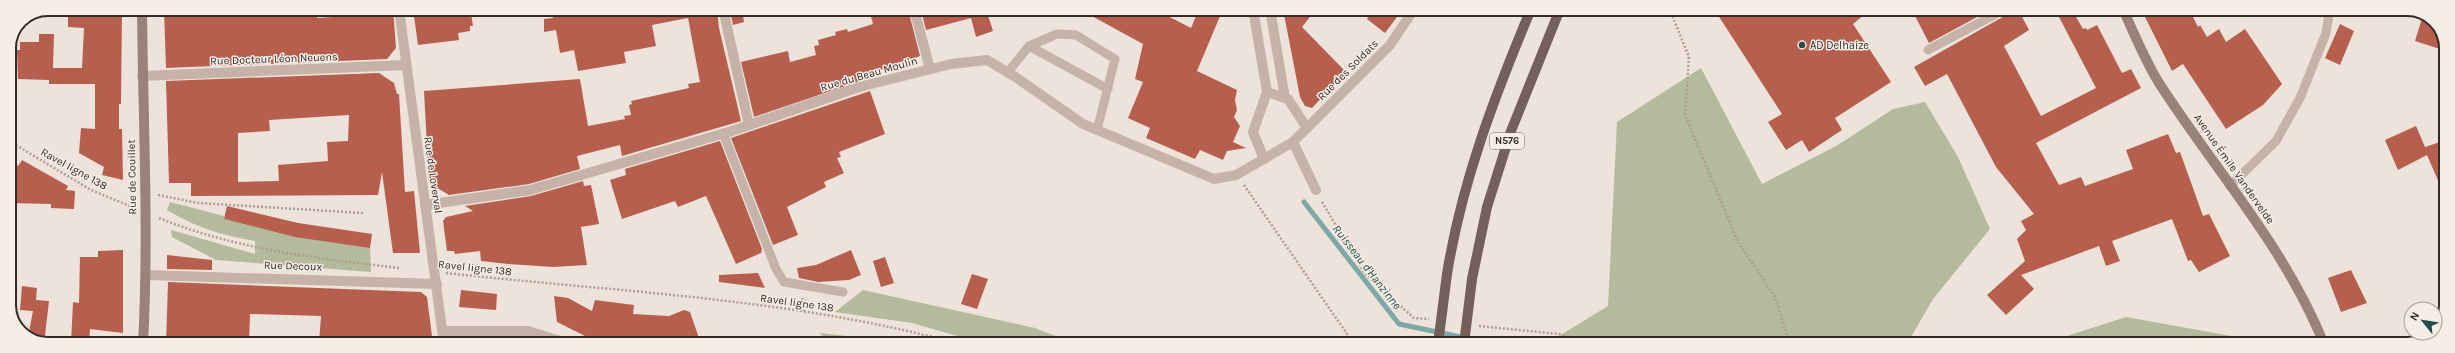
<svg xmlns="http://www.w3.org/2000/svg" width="2455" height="353" font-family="Karla,sans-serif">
  <rect width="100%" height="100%" fill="#eee3da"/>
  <!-- green -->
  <path fill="#b3bb9c" d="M1701,68L1762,184L1838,145L1893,109L1925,102L1958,157L1990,229L1933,299L1907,344H1546L1608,306L1617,122Z
    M170,202L224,216V219L286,233L368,245L370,246L371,272L216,260L172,237L171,230L255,254V241C218,234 200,229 167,210Z
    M863,290L1035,328L1076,344H985L912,323L835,312Z
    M2126,317L2237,337L2239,344H2042Z
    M820,333L920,344H828Z"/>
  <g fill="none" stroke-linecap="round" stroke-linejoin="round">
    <!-- stream -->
    <path stroke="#7da8a6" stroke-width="5" d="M1304,202L1399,324L1494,344"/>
  </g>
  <!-- building -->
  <path fill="#b75f4f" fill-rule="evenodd" d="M68,9H122L121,104H119V129H122L123,180L102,175L104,167L79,153L81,128L95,129V84H49V80L18,79L17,50H20V42H39V34H54L53,68H82L84,28L68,27Z
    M164,9H317V18L347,16L346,9H393L396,48L387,59L166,68Z
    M413,9H464L465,13H471L473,26H470V31L458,33L459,40L418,45Z
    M552,9H717L719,28L741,121L622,156L620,145L577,156L580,169L529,184L449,195L429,183L424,91L580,79L588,126L625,119L624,116L631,115L629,105L632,104L631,101L689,88L688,84L700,82L688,18L652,25L656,46L624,52L626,63L578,71L574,50L560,53L556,30L544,32V19L553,18Z
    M730,9H742L744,22L733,25Z
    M869,9H908L920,56L865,75L866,79L754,117L741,62L788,51L790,62L816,55L814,46L819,45L818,40L836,35L835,32L847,29L848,32L873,24Z
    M921,9H986L993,31L976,37L971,18L926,30Z
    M1079,9H1147L1156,14L1158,11L1191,28L1199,9H1223L1197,71L1237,90L1235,100L1237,110L1234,117L1240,126L1233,142L1246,148L1227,151L1223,160L1200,150L1195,159L1146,138L1150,128L1128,118L1143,82L1135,79L1143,44Z
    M1283,9H1316L1302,27L1346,72L1312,108L1305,106L1300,97Z
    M1374,9H1403L1385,33L1367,19Z
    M1714,9H1871L1853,24L1891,82L1835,118L1842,130L1809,152L1802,140L1786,150L1768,122L1782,114Z
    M1923,9H1992L1929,43L1914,14Z
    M2011,9H2018L2029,30L2004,46L2041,116L2096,88L2059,17L2072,10L2083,29L2086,28L2087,30L2097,25L2122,73L2131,69L2141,88L2036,143L2059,185L2081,177L2085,186L2133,169L2126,150L2168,134L2176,153L2180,152L2203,216L2209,214L2230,256L2199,272L2191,260L2188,261L2172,219L2112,241L2120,261L2106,266L2099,246L2021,275L2034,289L2006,315L1987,295L2025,261L2017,239L2026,230L2021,221L2034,214L1996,167L1947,74L1925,86L1914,67L2008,14Z
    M2141,9H2189L2198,27L2200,25L2207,37L2219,29L2226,42L2245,29L2282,84L2263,105L2226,129L2183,64L2172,71Z
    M2423,15L2435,21L2446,43V51L2415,41Z
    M2340,24L2354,31L2340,65L2325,58Z
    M379,73L394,83L397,94H399L405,192L414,191L420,253H393L382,172L378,195L191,196V183H169L166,81ZM349,115L348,141L327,142L328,161L278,165L279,181L238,182V133L270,131L269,120Z
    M870,91L885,134L839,152L841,157L837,158L844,173L824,182L826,187L787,207L798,235L773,245L731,138Z
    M2416,126L2425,147L2443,141L2446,148V199L2427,155L2398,170L2385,140Z
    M720,141L762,249L761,253L736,264L706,196L678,207L675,201L622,219L610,180L626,175L625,169Z
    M9,159L18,166L22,160L68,186L66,190L75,191L74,209L51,208V204L9,203Z
    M583,181L584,186L591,185L599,224L581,227L587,265L553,267L508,264L481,261L480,251L455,254L454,251H447L443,221L446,217L473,211L465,206L531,196Z
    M227,206L298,223L372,234L370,248L295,237L224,219Z
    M123,250V333L90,329L89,344H71L73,302L79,303L80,257H98V251Z
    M851,250L861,275L849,280L818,282L799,278L797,268L816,265Z
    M167,255L212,260V270L167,269Z
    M885,257L894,283L881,287L873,261Z
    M2351,270L2367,303L2341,312L2328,278Z
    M758,273L765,288L719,282V275Z
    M972,274L988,279L977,309L961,304Z
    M168,282L421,292L427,297L433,344L319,343L321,316L250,314L249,344H166Z
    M22,286L37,288L36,300L49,301L44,344L28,337L33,311L20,310Z
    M461,290L497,294L496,310L459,307Z
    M554,296L568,298L592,311L595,300L634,305L633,314L669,316L684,310L690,312L701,344H601L557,322Z"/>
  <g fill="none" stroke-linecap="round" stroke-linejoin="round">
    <!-- path -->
    <path stroke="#b09d92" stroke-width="2.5" stroke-dasharray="2 2" stroke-linecap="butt" d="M1675,9L1672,15L1689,57L1685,115L1738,242L1775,297L1790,344
      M9,141L91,190L132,207
      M1244,185L1354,344
      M158,195L198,203L363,213
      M1322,202L1365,274L1414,318L1429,319
      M159,218C235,249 318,259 400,268
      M446,273C617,292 793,298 959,344
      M802,298L804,311
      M1479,326L1559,334L1589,344"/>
    <!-- service -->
    <path stroke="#c5b2a8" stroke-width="9" d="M1029,46L1108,89
      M1928,50L2005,9
      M1008,72L1029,46L1057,34L1076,35L1115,59L1097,130
      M723,133L776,269L784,282L843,292
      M2230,186L2276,141L2300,98L2326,33L2330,9"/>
    <!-- minor -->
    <path stroke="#c5b2a8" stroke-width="10" d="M723,9L749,125
      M914,9L930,69
      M1253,9L1267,92L1253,132L1264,159
      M1270,9L1285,98
      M142,76L406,65
      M1267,92L1288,99L1307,128
      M1293,142L1316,190
      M425,205L530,190L732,131L859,87L951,64L987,60L1017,78L1083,124L1214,179L1236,175L1293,142L1390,45L1414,9
      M147,275L437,284
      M442,331H528L570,344"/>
    <!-- tertiary -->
    <path stroke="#c5b2a8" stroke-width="10" d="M399,9L444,344"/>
    <!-- secondary -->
    <path stroke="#98827a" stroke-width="10" d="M142,9C143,120 149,233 143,344
      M2123,9C2134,34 2145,60 2159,83C2215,170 2285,247 2324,344"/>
    <!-- primary -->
    <path stroke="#73605a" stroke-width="10" d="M1447,274C1462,181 1495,95 1531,9
      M1472,279L1487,207L1511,131L1560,9"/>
    <!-- primary-bridge -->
    <path stroke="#73605a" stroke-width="10" d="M1438,344L1447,274
      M1464,344L1472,279"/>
  </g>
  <!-- markers -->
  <circle fill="#224f4e" stroke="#f6ede6" stroke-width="1.5" cx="1802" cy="45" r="4"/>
  <g text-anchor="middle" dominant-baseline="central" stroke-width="3" stroke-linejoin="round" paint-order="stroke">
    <!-- shield labels -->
    <rect fill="#f6ede6" stroke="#6d6460" stroke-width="1" x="1490" y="133" width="34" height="16" rx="3"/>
    <g font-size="10" font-weight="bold" fill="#322a27">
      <text x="1507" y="141">N576</text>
    </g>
    <!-- poi labels -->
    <g font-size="11" fill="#322a27" stroke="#f6ede6" text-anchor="start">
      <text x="1810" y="45">AD Delhaize</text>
    </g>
    <!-- street labels -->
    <g font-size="11" fill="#322a27" stroke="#f6ede6">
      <text transform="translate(274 59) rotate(-2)">Rue Docteur Léon Neuens</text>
      <text transform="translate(1348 70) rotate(-45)">Rue des Soldats</text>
      <text transform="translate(869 74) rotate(-16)">Rue du Beau Moulin</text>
      <text transform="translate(74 169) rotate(29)">Ravel ligne 138</text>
      <text transform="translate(2234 169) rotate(55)">Avenue Émile Vandervelde</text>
      <text transform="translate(433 175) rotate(82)">Rue de Loverval</text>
      <text transform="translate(132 177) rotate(-91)">Rue de Couillet</text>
      <text transform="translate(293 266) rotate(2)">Rue Decoux</text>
      <text transform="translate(475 268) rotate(6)">Ravel ligne 138</text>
      <text transform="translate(797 303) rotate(8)">Ravel ligne 138</text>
    </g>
    <!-- water labels -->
    <g font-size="12" font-style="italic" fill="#224f4e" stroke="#f6ede6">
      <text transform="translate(1367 267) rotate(52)">Ruisseau d'Hanzinne</text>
    </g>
  </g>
  <!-- crop -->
  <path d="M0 0H2455V353H0ZM48 16H2407A32 32 0 0 1 2439 48V305A32 32 0 0 1 2407 337H48A32 32 0 0 1 16 305V48A32 32 0 0 1 48 16Z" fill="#f6ede6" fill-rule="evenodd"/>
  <path fill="none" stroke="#322a27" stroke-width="2" d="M48 16H2407A32 32 0 0 1 2439 48V305A32 32 0 0 1 2407 337H48A32 32 0 0 1 16 305V48A32 32 0 0 1 48 16Z"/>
  <!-- north arrow -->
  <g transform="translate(2423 321) rotate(300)"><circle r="19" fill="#f6ede6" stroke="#a89f9a"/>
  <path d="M0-3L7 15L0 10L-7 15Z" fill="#224f4e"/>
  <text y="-6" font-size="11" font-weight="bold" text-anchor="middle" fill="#322a27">N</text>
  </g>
</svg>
